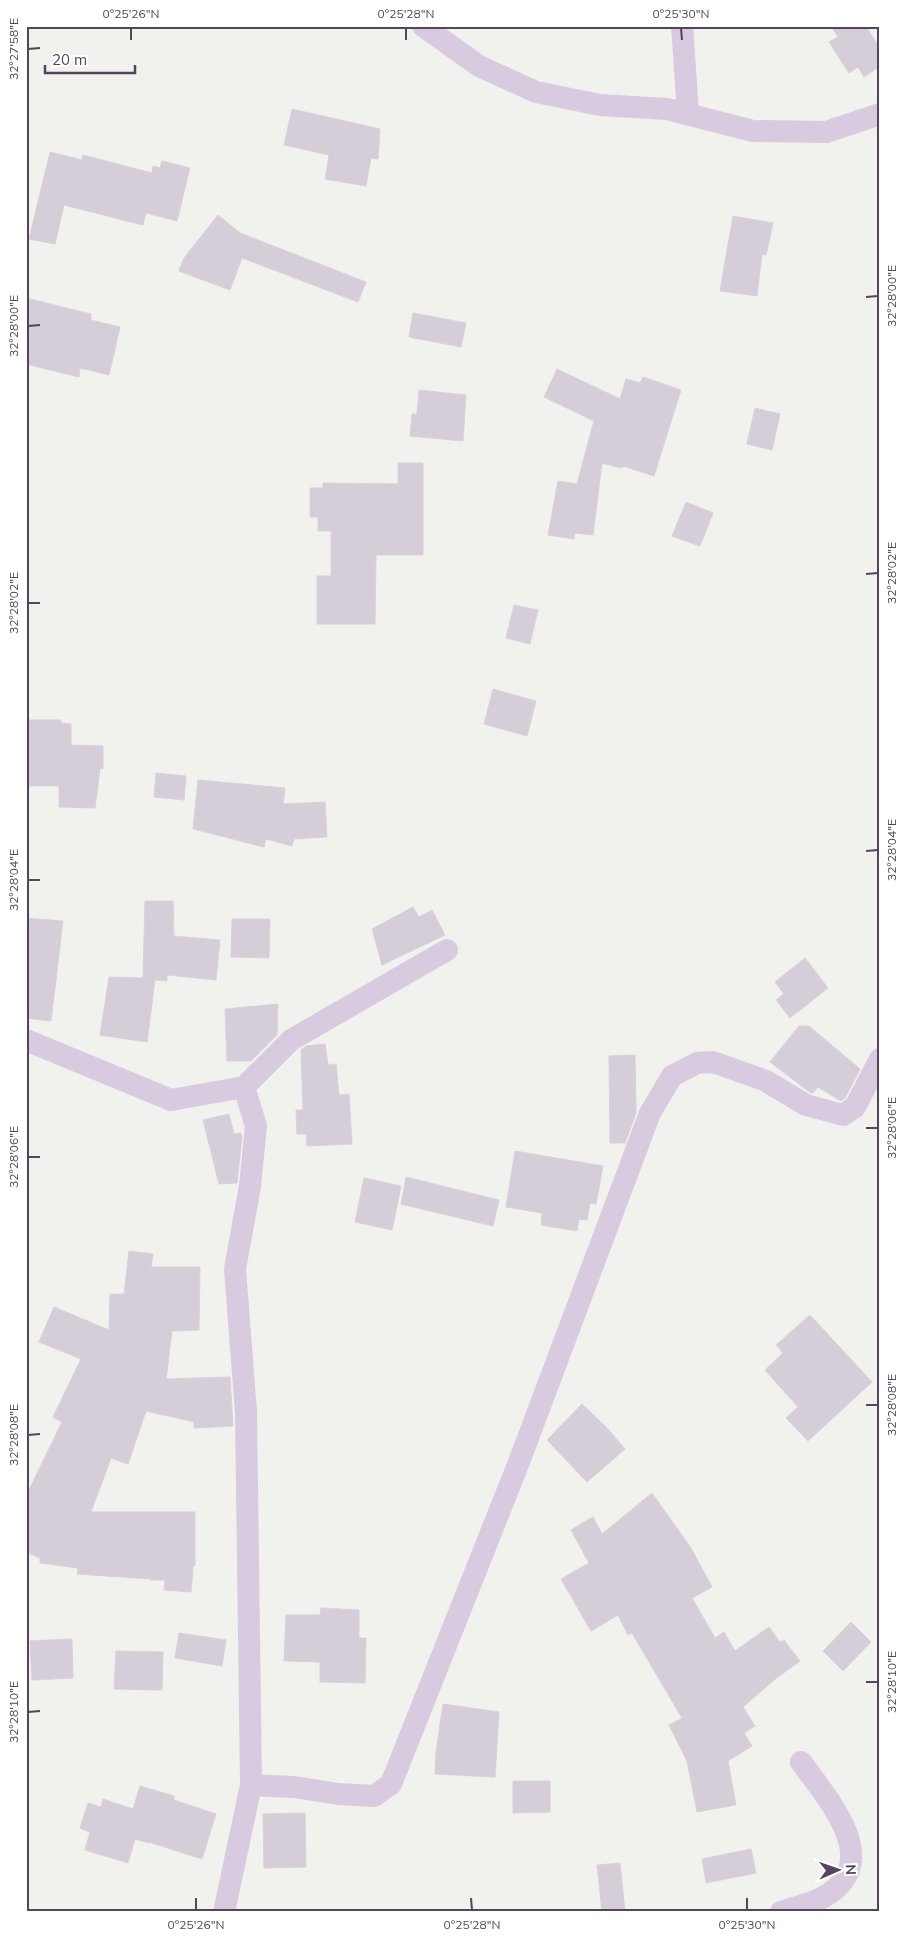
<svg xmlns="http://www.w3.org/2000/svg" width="906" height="1938" font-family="Mulish,sans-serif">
  <rect width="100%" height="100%" fill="#f1f1ee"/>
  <!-- building -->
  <path fill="#d5cdd7" stroke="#d9d1db" d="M831,26H866L880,49V66L864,77L858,67L849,73L829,42L838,37Z
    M292,109L380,129L378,159L371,158L366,186L325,179L329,155L284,145Z
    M50,152L82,160L83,155L152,173L153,166L160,168L162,161L190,168L177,221L146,213L143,225L64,205L55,244L29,239Z
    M218,215L240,233L366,282L358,302L242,258L230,290L179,271L184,258Z
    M733,216L773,223L766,255L762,254L757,296L720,291Z
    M26,298L91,314V320L120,327L109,375L80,368L79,377L26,364Z
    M413,313L466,323L461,347L409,337Z
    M557,369L620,399L626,379L640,383L643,377L681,390L654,476L623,466L622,468L602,463L593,535L575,533L574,539L548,535L558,481L577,484L594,421L544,397Z
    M419,390L466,395L463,441L410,436L412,414H417Z
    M755,408L780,414L772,450L747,444Z
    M398,463H423V555H376L375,624H317V576H331V531H318V517H310V488H323V483L398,484Z
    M686,502L713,513L700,546L672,536Z
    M514,605L538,610L530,644L506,638Z
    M493,689L536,701L527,736L484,724Z
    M26,720H61V723L71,724V745L103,746V769L100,768L95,808L59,807V786H26Z
    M156,773L186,776L184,800L154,797Z
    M198,780L285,788L283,804L325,802L327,837L294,839L292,846L266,839L264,847L193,829Z
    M145,901H173L174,936L220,940L216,980L167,975V981L155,980L147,1042L100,1035L109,977L143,978Z
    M413,907L419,917L432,910L445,935L382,965L372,929Z
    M26,918L63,921L51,1021L26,1018Z
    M232,919H270L269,958L231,957Z
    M805,958L828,988L790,1018L776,1000L784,994L775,982Z
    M278,1004L277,1035L251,1061H227L225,1009Z
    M799,1026H809L860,1069L845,1098L841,1101L818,1087L813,1093H811L770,1062Z
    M325,1044L328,1065L336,1064L339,1095L349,1094L352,1144L307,1146L306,1134H297L296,1110H303L301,1050L306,1046Z
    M635,1055L636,1113L625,1143H610L609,1056Z
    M229,1114L234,1134L241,1133L242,1137L237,1183L219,1184L203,1120Z
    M515,1151L603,1166L596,1204L590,1203L587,1220L579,1219L577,1231L541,1225L542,1213L506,1207Z
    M406,1177L499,1200L493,1226L401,1204Z
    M364,1178L401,1186L392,1230L355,1222Z
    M129,1251L153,1254L151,1267H200L199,1330L172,1331L166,1379L230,1377L233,1426L194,1428V1422L146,1411L128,1464L111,1458L91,1512H195V1566H193L191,1592L164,1590L165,1580H150V1579L77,1574L78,1568L40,1563V1558L26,1552V1496L62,1422L53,1417L81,1359L39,1342L54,1307L109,1330L110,1294H124Z
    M810,1315L872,1382L808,1441L786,1418L798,1407L765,1370L783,1353L776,1345Z
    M582,1404L608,1429L625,1449L587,1482L547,1440Z
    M652,1493L691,1548L712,1587L692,1598L715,1638L724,1632L735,1651L769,1627L780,1642L784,1640L800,1661L774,1680L743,1707L755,1726L744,1733L752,1746L728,1761L736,1805L697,1812L687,1761L669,1725L682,1718L632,1633L628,1635L618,1615L591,1631L561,1579L589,1563L571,1530L593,1517L602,1534Z
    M321,1608L359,1610V1638H366L365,1683L320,1682V1662L284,1661L286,1615H320Z
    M851,1622L871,1642L843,1671L823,1651Z
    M179,1633L226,1640L222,1666L175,1658Z
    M72,1639L73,1678L32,1680L30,1641Z
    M116,1651L163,1652L162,1690L114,1689Z
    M443,1704L499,1712L495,1777L435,1774L436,1752Z
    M513,1781H550V1812L513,1813Z
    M140,1786L174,1796V1800L216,1814L202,1859L149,1842V1843L135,1839L128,1863L85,1850L90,1832L80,1828L88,1803L101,1807L103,1799L133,1809Z
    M305,1813L306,1867L264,1868L263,1814Z
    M751,1849L756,1873L706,1883L702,1859Z
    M620,1863L625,1912H602L597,1865Z"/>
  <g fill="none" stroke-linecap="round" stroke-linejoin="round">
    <!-- street -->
    <path stroke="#d8cbe0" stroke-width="22" d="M423,26L479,66L536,92L600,105L667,109L753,131L826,132L880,114
      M682,26L688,114
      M26,1040L171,1100L244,1087L291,1040L447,950
      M251,1785L294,1787L338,1794L374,1796L391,1784L519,1462L650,1113L672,1076L697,1063L713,1062L766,1081L806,1105L843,1115L855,1107L880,1059
      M224,1912L251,1785L246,1412L235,1269L250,1186L256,1126L244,1087
      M781,1912C793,1908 806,1905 818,1900C888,1866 830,1802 801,1762"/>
  </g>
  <!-- ticks -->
  <path fill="none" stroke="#54445e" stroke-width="2" d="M131,28V40M406,28V40M681,28L682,40M28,49L40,48M866,297L878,296M28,326L40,325M866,574L878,573M28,603H40M866,851L878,850M28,880H40M866,1128H878M28,1157H40M866,1405H878M28,1435L40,1434M866,1682H878M28,1712L40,1711M196,1898V1910M471,1898L472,1910M747,1898V1910"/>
  <!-- border -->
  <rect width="906" height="1938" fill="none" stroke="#ffffff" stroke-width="55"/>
  <!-- north arrow -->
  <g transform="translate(838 1870) rotate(88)" stroke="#ffffff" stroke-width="4" paint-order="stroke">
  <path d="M0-4L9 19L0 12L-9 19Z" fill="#54445e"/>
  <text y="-8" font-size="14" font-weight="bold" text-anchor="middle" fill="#54445e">N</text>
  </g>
  <!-- scale -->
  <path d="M45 65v8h90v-8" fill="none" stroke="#54445e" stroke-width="2.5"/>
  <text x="52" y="65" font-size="15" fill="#54445e" stroke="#ffffff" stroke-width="4" paint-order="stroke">20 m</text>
  <rect x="28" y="28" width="850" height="1882" fill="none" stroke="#54445e" stroke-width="2"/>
  <g font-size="12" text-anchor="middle" fill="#54445e">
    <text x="131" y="18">0°25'26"N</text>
    <text x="406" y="18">0°25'28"N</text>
    <text x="681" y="18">0°25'30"N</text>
    <text transform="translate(14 49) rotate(-90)" y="4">32°27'58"E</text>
    <text transform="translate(892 296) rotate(-90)" y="4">32°28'00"E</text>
    <text transform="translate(14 326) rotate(-90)" y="4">32°28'00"E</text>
    <text transform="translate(892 573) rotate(-90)" y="4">32°28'02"E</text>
    <text transform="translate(14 603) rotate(-90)" y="4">32°28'02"E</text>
    <text transform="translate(892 850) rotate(-90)" y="4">32°28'04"E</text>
    <text transform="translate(14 880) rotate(-90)" y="4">32°28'04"E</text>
    <text transform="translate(892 1128) rotate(-90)" y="4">32°28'06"E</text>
    <text transform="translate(14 1157) rotate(-90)" y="4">32°28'06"E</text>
    <text transform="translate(892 1405) rotate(-90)" y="4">32°28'08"E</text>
    <text transform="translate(14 1435) rotate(-90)" y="4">32°28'08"E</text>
    <text transform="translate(892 1682) rotate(-90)" y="4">32°28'10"E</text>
    <text transform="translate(14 1712) rotate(-90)" y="4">32°28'10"E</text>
    <text x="196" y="1929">0°25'26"N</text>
    <text x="472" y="1929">0°25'28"N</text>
    <text x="747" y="1929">0°25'30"N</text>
  </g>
</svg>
